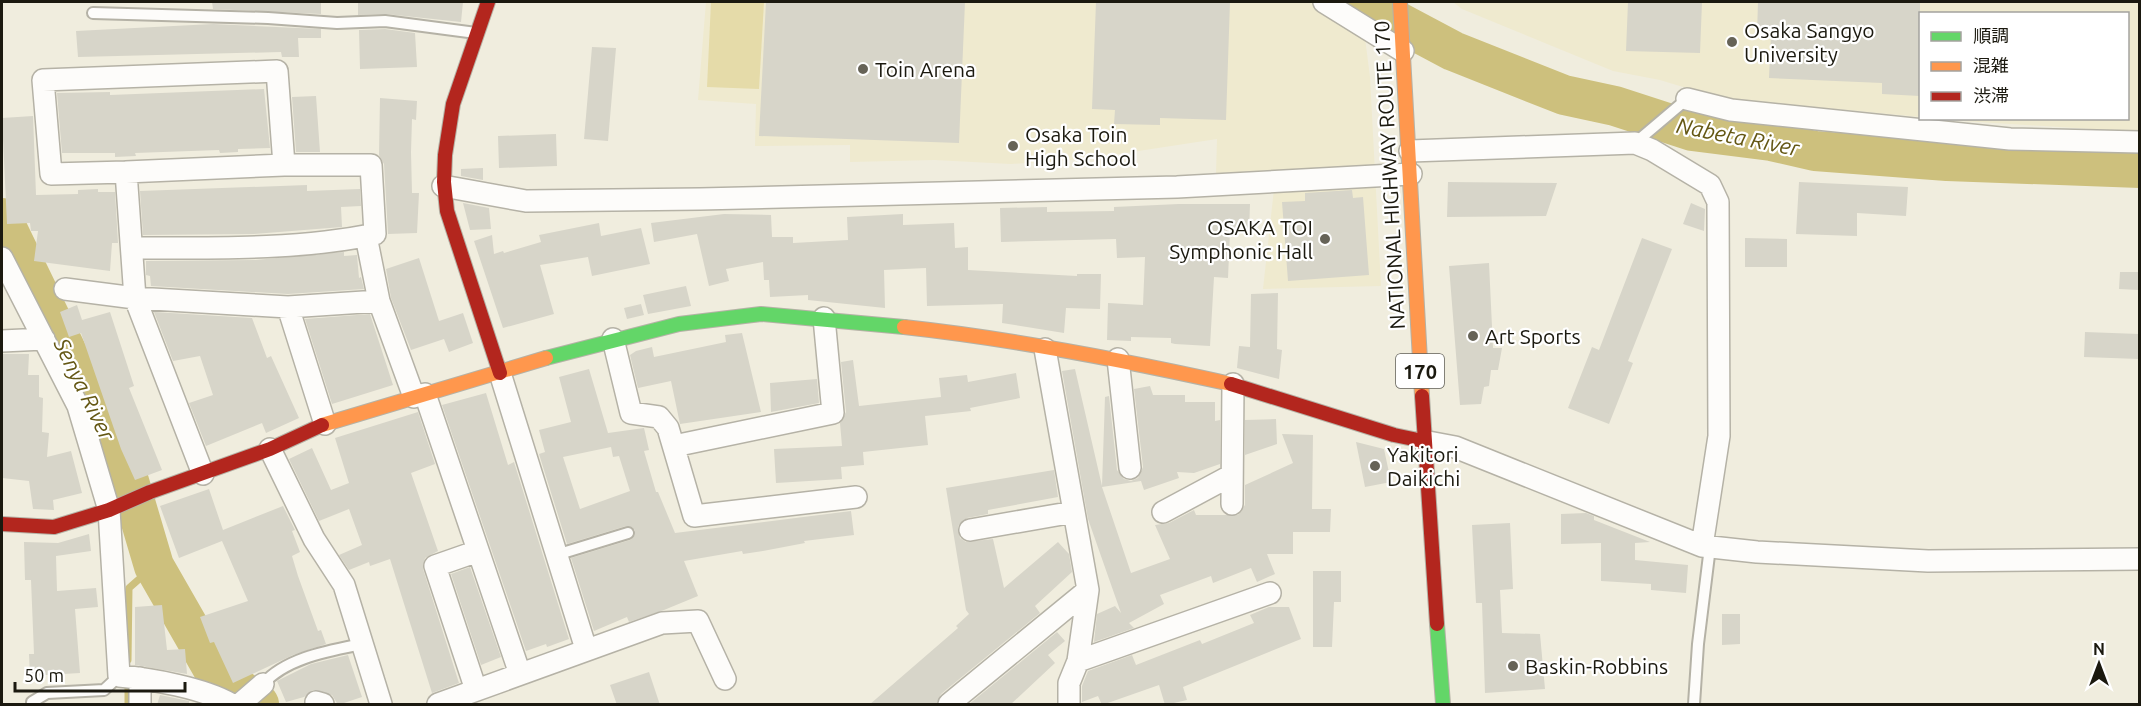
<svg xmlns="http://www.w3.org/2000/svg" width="2141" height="706" font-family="Ubuntu,'Noto Sans JP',sans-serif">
  <rect width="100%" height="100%" fill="#f0edde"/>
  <!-- built -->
  <path fill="#efeacf" d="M706,2H1315L1365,38L1370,77L1381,286L1263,289L1274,189L1225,196L1226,174H1216L1217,139L1086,159L1011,164L934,160L850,162V145L755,146L756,104L698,100Z
    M1453,2H2139V132L1932,119L2128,118V14H1920V117L1719,98L1660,80L1613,71L1462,9Z"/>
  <!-- green -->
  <path fill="#e5dba9" d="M711,2H764L759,89L707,87Z"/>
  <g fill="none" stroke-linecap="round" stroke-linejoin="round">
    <!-- stream -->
    <path stroke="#cdc07d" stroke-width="7" d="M128,660L129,588L154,566
      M128,704V680"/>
    <!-- river -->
    <path stroke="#cdc07d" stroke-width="40" d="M1361,2L1453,51L1564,95L1615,106L1692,131L1771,141L1815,151L1947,161L2140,168
      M2,218L128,478L154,566L213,669L259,704"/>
  </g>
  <!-- building -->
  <path fill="#d7d5c9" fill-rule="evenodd" d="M212,2H321V14L213,9Z
    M358,2H463L461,22L386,14L358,15Z
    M766,2H965L959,143L759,136Z
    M1096,2H1230L1226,120L1160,118V125L1114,124L1115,110L1092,109Z
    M1628,2H1702L1700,53L1626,51Z
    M1758,2H1920V96L1882,94V83L1769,78L1771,34H1757Z
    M213,24L321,29V38H298L299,57H282L281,52L78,57L76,31Z
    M385,29L415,33L417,67L360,69L359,30Z
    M592,47L616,48L608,141L584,139Z
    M264,89L270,148L238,149V152L220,153L219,150L135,153L136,156L115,157V153H62L57,93L110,92V95Z
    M316,96L320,152H296L292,97Z
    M380,98L417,101L416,120L412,119L411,152L412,193H419L417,233L388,234L384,164L379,155Z
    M33,116L36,195L78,194V190L98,189V192H115L118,243H112L110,271L34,261L38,231H31L30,223L7,224L2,118Z
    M556,134L557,166L499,168L498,136Z
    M483,168V180L461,176V169Z
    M1448,182L1557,183L1546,216L1447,217Z
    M1799,182L1908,187L1906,216L1857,213V236L1796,234Z
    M307,185V191L360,189L361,206L341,207L342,227L254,234L143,235L140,191Z
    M1352,190L1353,198L1363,197L1369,275L1288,281L1282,202L1305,201V193Z
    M463,203L489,208L491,229L470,230Z
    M1691,203L1705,209L1704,231L1683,224Z
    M1179,204H1250L1249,233H1230L1228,278L1214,277L1210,346L1175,344L1171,343V338L1131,337V341L1107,340L1108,303L1143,305L1145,257L1117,258L1116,239L1001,242L1000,208L1047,207V212L1114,211V207Z
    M724,214L771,215L772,237H793V243L848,240L847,217L903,214V225L954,223L955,248L968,247V270L1077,276V274H1101L1100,309L1066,308L1064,333L1002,323L1003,304L927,306L926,268L884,270L885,308L808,300V295L770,297L769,280H764L763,262L726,269L729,281L709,286L697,234L654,242L651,223Z
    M599,223L601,236L641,228L650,264L592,276L588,257L540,265L554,314L503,328L474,241L492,235L494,254L503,251L504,253L541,242L539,235Z
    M1642,238L1672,249L1628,361L1633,363L1609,424L1568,408L1592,347L1599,350Z
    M1745,238L1787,239V267H1745Z
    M344,252V256L357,255L359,278L361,277L364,289L288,294L151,286L150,276L146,275V261L255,260Z
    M419,258L439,321L463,313L473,343L449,352L444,339L411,350L391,298L386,269Z
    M1489,263L1493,348H1502L1498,370H1491L1489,386L1484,387L1481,404L1460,405L1449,266Z
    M2120,272H2139V290L2119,289Z
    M686,286L691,306L648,314L643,295Z
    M1278,293L1277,349L1282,350L1279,379L1237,368L1239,346L1250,347L1251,294Z
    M641,304L644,315L627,319L624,308Z
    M77,305L82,320L110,312L134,386L129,388L162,470L135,480L121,449L81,333L69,337L60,312Z
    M154,312L252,318L267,358L271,356L299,418L266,433L262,423L206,446L189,403L213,395L200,356L173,361Z
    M370,314L393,385L332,404L305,319Z
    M2085,332L2139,334V359L2084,357Z
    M742,333L761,412L680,424L671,381L638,388L630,355L636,351L652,347L654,357L726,342L725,335Z
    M3,354H29L28,375H39V397L43,398L42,432L49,433L47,457L71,451L82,493L53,500L54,510L33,509L29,481L2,478Z
    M853,360L859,406L941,397L939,378L967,375L968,382L1016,373L1020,398L970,408L971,411L925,416L928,445L863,452L864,465L841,467L842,479L776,483L774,449L842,446L840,423L846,412L841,362Z
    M589,369L608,433L644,428L649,450L644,451L656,492H658L675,533L851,511L854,535L804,541L805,543L763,551L743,554L742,551L684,561L698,596L664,610L629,622L627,617L594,631L571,558L630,540L635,535V530L626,526L567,544L539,454L545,452L539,430L571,422L559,377ZM611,447L613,457L619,456L630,491L580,509L563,457Z
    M1075,369L1102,486L1105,397L1109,396L1117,470L1124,479L1131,481L1138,478L1143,467L1134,389L1150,386L1153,395H1185V402H1215V421L1220,420V464L1194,473L1177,472L1179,478L1144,490L1141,481L1102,487L1131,573L1170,559L1155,525L1169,523L1194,510L1196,515H1238L1245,505V485L1293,463L1282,434L1313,435L1312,509H1331L1330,532H1293V554H1267L1275,574L1257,582L1251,568L1213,583L1211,576L1160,595L1164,604L1129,623L1134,628L1094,642L1097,614L1115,606L1121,613L1088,519L1062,371Z
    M817,379L819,403L771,412L770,383Z
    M486,393L508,465L514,462L569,639L547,647L546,644L526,651L442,405Z
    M418,412L435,464L411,473L438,551L425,558L423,569L459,683L432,693L390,559L370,566L369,562L349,570L339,555L362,545L349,509L319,521L289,459L312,448L331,490L349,483L335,438Z
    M1276,419L1277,444L1245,455V420Z
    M1356,442L1384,449L1391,482L1365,487Z
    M1054,470L1058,497L988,510V514L967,518L958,526L960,538L966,542L993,539L1004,588L1058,542L1069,554L1072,572L1035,606L1040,613L941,694L936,705H869L958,628L956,626L969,614L966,610L946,488Z
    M209,489L223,530L283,506L295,530L292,531L300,552L292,556L298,576L318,631L321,630L326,644L293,655L233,683L214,642L210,643L200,617L248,601L222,541L179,558L160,506Z
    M1586,513L1594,516V520L1650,542L1635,543V560L1688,565L1686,593L1651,590V584L1601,581V543L1561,544V514Z
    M1510,523L1513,589L1500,590L1502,633L1540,634L1545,689L1485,693L1482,603H1476L1472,525Z
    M89,534L91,551L56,556L57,591L96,588L98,607L75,609L80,673L30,676L29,654H34L31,580H25L24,542L58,543Z
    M470,567L501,657L481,665L451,574Z
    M1313,571H1341V602H1334L1332,647H1313Z
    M162,605L167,650L185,649L187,674L135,665V607Z
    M1269,607H1289L1301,639L1183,687L1187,700L1165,705L1159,685L1102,705L1098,696L1082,702V686L1088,671L1132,655L1136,665L1200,640L1202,644L1254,623L1250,615Z
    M1722,614H1740V644L1722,645Z
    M1057,632L1065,641L1048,655L1055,663L1010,705H968Z
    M348,655L362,697L338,705L332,695L313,690L304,697L286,702L277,681L311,664Z
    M649,672L660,705H617L610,685Z
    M160,695L189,701V705H157Z"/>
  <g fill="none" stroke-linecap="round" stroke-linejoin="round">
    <defs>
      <path id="lane" d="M93,13L268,18L337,23L385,21L476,33
        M1635,143L1687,99
        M556,555L628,533
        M263,684C286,658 328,651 362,644
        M32,704V702L47,693L104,690L119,676
        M1694,704L1698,644L1710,547"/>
      <path id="street" d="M1324,2L1403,51
        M1687,99L1731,110L2010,139L2140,142
        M1410,151L1635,143L1652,150L1710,185L1718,202L1719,436L1702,546
        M126,172L51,174L43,80L277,71L284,165
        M443,186L526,201L700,199L1177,187L1411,174
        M366,236L379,301L414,397
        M132,248C209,248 301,250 375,234L371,165H284L126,172L135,298L203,474
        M2,258L78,406L109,510L119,676C152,679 203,688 231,704
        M65,289L135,298L288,307L379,301
        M288,307L325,424
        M613,339L631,413L659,417L668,428L694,516L856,497
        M2,341L44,339
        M1045,349L1088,590L1078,661L1069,683V704
        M1118,359L1130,468
        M500,373L586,649
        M425,394L520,674
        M1423,441L1455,447L1702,546L1757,552L1928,561L2140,559
        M674,446L833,413L824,318
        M270,449L314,539L344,585L381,704
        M1232,504L1233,384
        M1163,512L1232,475
        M970,530L1074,512
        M1078,661L1270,593
        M476,690L435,566L478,551
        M316,702L323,704
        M140,704V678
        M240,704L263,684
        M438,704L662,623L698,621L725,679
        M949,704L1088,590"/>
      <path id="fast" d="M546,358L679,324L761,314L904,327
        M1437,624L1443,704"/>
      <path id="slow" d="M1400,2L1422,396
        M904,327C1014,339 1123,360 1231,384
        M322,425L546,358"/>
      <path id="jam" d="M488,2L453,104L445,155L444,182L447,211L500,373
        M1231,384L1394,435L1423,441
        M1422,396L1437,624
        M2,524L54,527L109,510L150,492L270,449L322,425"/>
    </defs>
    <!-- lane casing -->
    <use href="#lane" stroke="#b5b2a6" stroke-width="14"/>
    <!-- street casing -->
    <use href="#street" stroke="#b5b2a6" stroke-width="24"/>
    <!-- fast casing -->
    <use href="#fast" stroke="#b5b2a6" stroke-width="16"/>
    <!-- slow casing -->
    <use href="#slow" stroke="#b5b2a6" stroke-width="16"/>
    <!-- jam casing -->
    <use href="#jam" stroke="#b5b2a6" stroke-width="16"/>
    <!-- lane -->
    <use href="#lane" stroke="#fdfcfa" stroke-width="10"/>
    <!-- street -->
    <use href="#street" stroke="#fdfcfa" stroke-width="21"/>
    <!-- fast -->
    <use href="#fast" stroke="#63d668" stroke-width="14"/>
    <!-- slow -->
    <use href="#slow" stroke="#ff974d" stroke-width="14"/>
    <!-- jam -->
    <use href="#jam" stroke="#b3261e" stroke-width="14"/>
  </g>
  <!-- markers -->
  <g fill="#666357" stroke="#fff" stroke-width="2">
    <circle cx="1732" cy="42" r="6"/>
    <circle cx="863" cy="69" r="6"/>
    <circle cx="1013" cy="146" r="6"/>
    <circle cx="1325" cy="239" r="6"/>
    <circle cx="1473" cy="336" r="6"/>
    <circle cx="1375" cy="466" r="6"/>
    <circle cx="1513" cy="666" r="6"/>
  </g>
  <g text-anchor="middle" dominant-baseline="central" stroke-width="4.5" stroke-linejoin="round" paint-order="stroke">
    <!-- shield labels -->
    <rect fill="#fff" stroke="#5f5e57" stroke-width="1.5" x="1396" y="354" width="48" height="34" rx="4.5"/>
    <g font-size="20" font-weight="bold" fill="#1b190f">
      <text x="1420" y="371">170</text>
    </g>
    <!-- poi labels -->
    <g font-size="21" fill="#1b190f" stroke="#fff" text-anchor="start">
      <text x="1744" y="30">Osaka Sangyo<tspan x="1744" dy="24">University</tspan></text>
      <text x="875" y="69">Toin Arena</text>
      <text x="1025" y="134">Osaka Toin<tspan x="1025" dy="24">High School</tspan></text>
      <text x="1313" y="227" text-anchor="end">OSAKA TOI<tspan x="1313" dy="24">Symphonic Hall</tspan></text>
      <text x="1485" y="336">Art Sports</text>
      <text x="1387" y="454">Yakitori<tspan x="1387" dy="24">Daikichi</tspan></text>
      <text x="1525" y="666">Baskin-Robbins</text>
    </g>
    <!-- street labels -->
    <g font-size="21" fill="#1b190f" stroke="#fff">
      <text transform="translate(1389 175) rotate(-93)">NATIONAL HIGHWAY ROUTE 170</text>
    </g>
    <!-- water labels -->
    <g font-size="22" font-style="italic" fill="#645714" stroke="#fff">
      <text transform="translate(1738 136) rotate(11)">Nabeta River</text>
      <text transform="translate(85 389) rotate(64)">Senya River</text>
    </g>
  </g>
  <!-- border -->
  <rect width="2141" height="706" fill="none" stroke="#1b190f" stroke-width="6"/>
  <!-- legend -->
  <rect x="1919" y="12" width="210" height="108" fill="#ffffff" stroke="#a4a39f" stroke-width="1.5"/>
  <rect x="1931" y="32" width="30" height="9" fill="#63d668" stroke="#a4a39f" stroke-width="1.5"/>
  <text x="1973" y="42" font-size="18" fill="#1b190f">順調</text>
  <rect x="1931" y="62" width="30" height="9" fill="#ff974d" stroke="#a4a39f" stroke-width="1.5"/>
  <text x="1973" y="72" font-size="18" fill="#1b190f">混雑</text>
  <rect x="1931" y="92" width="30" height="9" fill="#b3261e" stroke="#a4a39f" stroke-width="1.5"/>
  <text x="1973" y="102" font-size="18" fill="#1b190f">渋滞</text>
  <!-- north arrow -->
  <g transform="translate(2099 664)" stroke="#ffffff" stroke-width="4.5" paint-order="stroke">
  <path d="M0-4.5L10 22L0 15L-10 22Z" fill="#1b190f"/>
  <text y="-9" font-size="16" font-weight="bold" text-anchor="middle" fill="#1b190f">N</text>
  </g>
  <!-- scale -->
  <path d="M15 682v9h170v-9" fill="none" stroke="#1b190f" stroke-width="3"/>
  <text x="24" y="682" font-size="18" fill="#1b190f" stroke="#ffffff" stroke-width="4.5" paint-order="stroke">50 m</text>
</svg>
